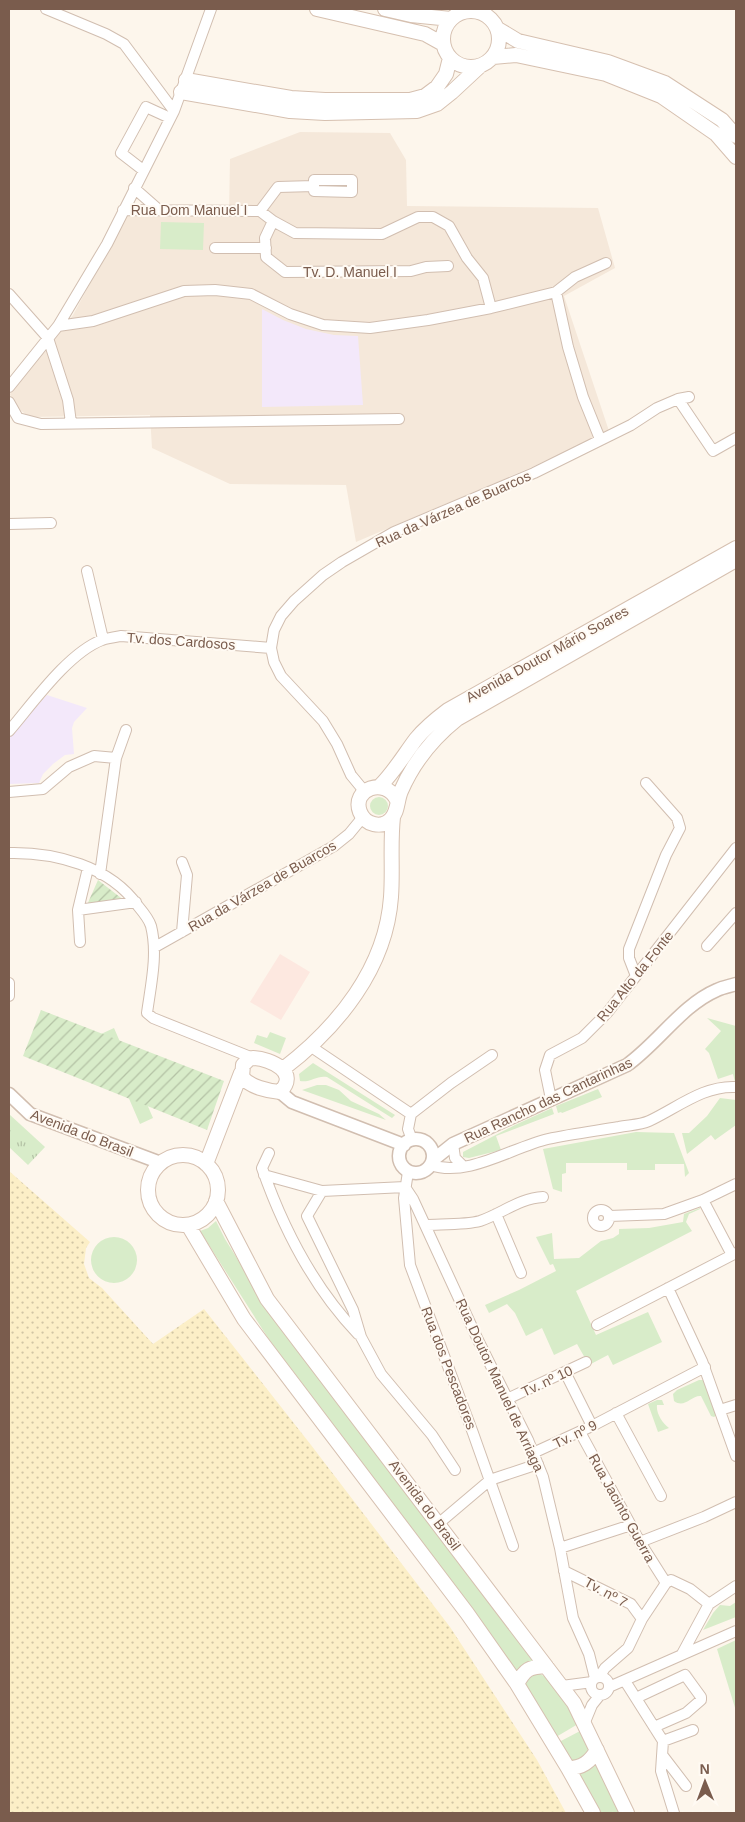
<svg xmlns="http://www.w3.org/2000/svg" width="745" height="1822" font-family="Helvetica,sans-serif">
  <defs>
    <pattern id="sand-dots" width="8" height="8" patternUnits="userSpaceOnUse" patternTransform="scale(1.25)"><rect width="8" height="8" fill="#fcefc7"/><path d="M2 2h.1M6 6h.1" fill="none" stroke="#d1c5a4" stroke-width="1.8" stroke-linecap="round"/></pattern>
    <pattern id="park-tufts" width="24" height="20" patternUnits="userSpaceOnUse" patternTransform="scale(1.25)"><rect width="24" height="20" fill="#d8ecc9"/><path d="M3 7l-1-3M5 7V3M7 7l1-3M15 17l-1-3M17 17v-4M19 17l1-3" fill="none" stroke="#b4c2a5"/></pattern>
    <pattern id="garden-furrows" width="10" height="10" patternUnits="userSpaceOnUse" patternTransform="scale(1.25)"><rect width="10" height="10" fill="#d8ecc9"/><path d="M-1 1l2-2M0 10L10 0M9 11l2-2" fill="none" stroke="#b4c2a5"/></pattern>
  </defs>
  <rect width="100%" height="100%" fill="#fdf6ec"/>
  <!-- residential -->
  <path fill="#f5e8da" d="M300,132L390,133L406,160L407,206L598,208L615,268L564,296L609,431L530,468L356,542L346,485L230,484L152,448L150,415L29,417L13,404L10,394L73,315L127,215L229,216L230,159Z"/>
  <!-- commercial -->
  <path fill="#fde8e0" d="M280,954L310,972L281,1020L250,1002Z"/>
  <!-- education -->
  <path fill="#f3e8fa" d="M262,309L283,320L306,329L334,335L358,336L363,405L262,407Z
    M47,695L87,708L74,722L72,728L74,754L65,755L53,764L43,774L39,783L9,784V736Z"/>
  <!-- grass -->
  <path fill="#d8ecc9" d="M161,222L204,223L203,250L160,249Z
    M370 806a9 9 0 1 1 18 0a9 9 0 1 1-18 0Z
    M707,1018L736,1026L735,1082L733,1074L718,1079L709,1053L705,1049L721,1031Z
    M114,1028L153,1118L140,1124L101,1034Z
    M270,1032L286,1038L280,1054L254,1043L257,1035L267,1038Z
    M313,1063L395,1115L392,1118L327,1077C317,1075 310,1083 300,1081L299,1074Z
    M317,1085H326L339,1090L351,1101L379,1114L386,1120L302,1090Z
    M598,1089L602,1097L562,1113L561,1112L558,1113L556,1106Z
    M720,1098L736,1100V1125L715,1140L711,1135L687,1154L682,1133H689L707,1116Z
    M552,1108L554,1114L496,1136L501,1150L469,1158L463,1157V1152L515,1125Z
    M636,1132L674,1133L689,1173L685,1177L684,1164H655V1170H627V1163H566V1173L562,1174V1192L553,1189L543,1149Z
    M700,1208V1209L689,1214L686,1222L692,1231L576,1291L596,1335L648,1312L662,1342L613,1365L608,1355L589,1365L577,1344L554,1355L542,1328L526,1336L515,1313L507,1304L489,1313L485,1305L519,1290L556,1271L553,1264L550,1265L536,1237L552,1233L554,1259L579,1258L601,1241L613,1238L619,1234V1229L649,1228L683,1222L684,1214Z
    M216,1221L225,1239L276,1321L534,1660L528,1662L516,1673L457,1590L268,1338L200,1231L208,1228Z
    M91 1260a23 23 0 1 1 46 0a23 23 0 1 1-46 0Z
    M699,1380H703L718,1414L714,1417L711,1416L701,1396C691,1395 685,1409 674,1401L673,1394L677,1390Z
    M657,1400H662L664,1405H657C656,1413 662,1423 669,1428L658,1432L648,1404Z
    M736,1602V1617L703,1630L713,1613L720,1605L730,1606Z
    M736,1640V1711L717,1649Z
    M535,1672C552,1675 570,1709 578,1724L556,1737L524,1683L529,1675Z
    M582,1730L588,1749L584,1758L578,1762L571,1760L559,1742Z
    M596,1763L621,1813H600L577,1772Z"/>
  <!-- sand -->
  <path fill="url(#sand-dots)" d="M9,1171L90,1242L86,1248L84,1264L89,1278L102,1288L153,1344L204,1309L311,1445L450,1627L537,1760L566,1813H9Z"/>
  <!-- park -->
  <path fill="url(#park-tufts)" d="M9,1114L45,1147L28,1165L9,1147Z"/>
  <!-- garden -->
  <path fill="url(#garden-furrows)" d="M98,880L125,901L87,905Z
    M41,1010L224,1081L207,1130L23,1056Z"/>
  <g fill="none" stroke-linecap="round" stroke-linejoin="round">
    <defs>
      <path id="minor" d="M46,9L106,34L124,44L174,111
        M143,170L121,153L146,107L170,118
        M314,180H352V192L314,191Z
        M134,188L159,210
        M123,210L260,211L273,221L295,233L382,234L418,217H433L449,226L467,258L483,278L491,308
        M260,211L278,187L314,186
        M273,221L265,238L266,257L285,272L411,271L426,267L448,266
        M215,248H266
        M556,292L568,347L583,397L600,439
        M9,294L48,338L68,400L71,423
        M58,326L93,321L184,291L215,290L251,294L290,314L323,325L370,328L428,320L491,308L556,292L575,277L606,263
        M9,387L58,326L107,244L174,111L211,9
        M678,399L713,451L736,438
        M9,402L18,418L41,424L399,419
        M9,524L51,523
        M87,571L103,639
        M9,731C33,703 68,653 102,640C108,638 115,637 121,636L271,648
        M9,792L43,789L69,767L94,756L116,758
        M365,792L351,775L337,744L323,721L281,676L274,662L271,648L274,630L281,616L294,601L323,575L342,562L394,532L534,473L631,425L657,408L678,399L689,397
        M9,853C55,852 110,866 138,906C143,912 149,919 151,926C158,954 151,984 147,1013L153,1018L253,1058
        M100,874L116,758L126,730
        M78,910L136,902
        M182,932L187,875L182,862
        M80,942L78,910L88,868
        M707,946L736,913
        M155,947L334,846L349,834L363,817
        M636,976L629,958V949L666,855L680,828L677,818L646,783
        M9,983V996
        M310,1046L411,1114
        M551,1099L545,1070L550,1055L582,1038L607,1013L736,848
        M412,1140L408,1129L411,1114L451,1083L492,1055
        M453,1144L455,1158L463,1166
        M269,1153L262,1168C283,1228 314,1288 358,1334
        M431,1165C467,1178 513,1147 548,1139C571,1134 595,1131 619,1127C629,1125 640,1125 649,1121C677,1108 704,1085 736,1087
        M408,1172L404,1198L410,1265L473,1433L513,1546
        M264,1175L322,1191L405,1187
        M405,1187L413,1199L478,1340L528,1440L543,1477L560,1548L573,1618L589,1654L595,1678
        M322,1191L307,1216L353,1310L361,1337L381,1374L432,1435L455,1470
        M703,1200L732,1255
        M593 1218a8 8 0 1 1 16 0a8 8 0 1 1-16 0Z
        M496,1214L521,1273
        M609,1216L664,1214L703,1200L736,1184
        M425,1225C440,1224 466,1225 480,1221C501,1214 520,1198 543,1197
        M668,1288L702,1361L736,1456
        M597,1325L736,1253
        M565,1372L592,1426
        M507,1399L586,1362
        M720,1410L736,1405
        M616,1413L661,1496
        M580,1432L640,1542L666,1583
        M533,1453L592,1426L705,1367
        M438,1524L490,1480L538,1464
        M640,1542L704,1517L736,1502
        M560,1548L631,1525
        M564,1571L631,1604L642,1619
        M666,1583L671,1580L690,1589L709,1604
        M682,1654L709,1604L736,1586
        M599,1677L605,1668L628,1648L642,1619L666,1583
        M591 1686a9 9 0 1 1 18 0a9 9 0 1 1-18 0Z
        M625,1681L663,1741L661,1771L674,1813
        M562,1686L592,1682
        M609,1687L736,1631
        M636,1698L685,1675L701,1697V1700L686,1713L654,1727
        M585,1722L592,1705L600,1695
        M663,1741L693,1730
        M663,1756L686,1786"/>
      <path id="tertiary" d="M280,1092L292,1102L404,1145
        M9,1094L30,1114L161,1163
        M399 1156a17 17 0 1 1 34 0a17 17 0 1 1-34 0Z
        M433,1160L453,1144L627,1065C658,1043 682,1005 717,990C723,987 730,986 736,984"/>
      <path id="secondary" d="M317,9L425,34L443,44
        M385,9L411,15L451,19
        M443 39a28 28 0 1 1 56 0a28 28 0 1 1-56 0Z
        M498,29L518,41L608,62L665,83L722,120L736,136
        M493,57L516,55L606,74L661,96L716,134L736,157
        M186,80L291,98L325,100H410L425,96L437,87L446,74L450,58
        M181,92L290,111L325,113L417,111L437,104L452,92L480,66
        M380,786C394,772 404,755 416,739C425,728 436,719 448,710L736,548
        M397,800C385,776 351,789 360,812C365,825 382,829 391,819C398,812 397,800 401,791C414,761 432,739 457,719L736,560
        M253,1058C271,1059 300,1072 280,1092C268,1091 250,1087 242,1077L243,1065L249,1059Z
        M283,1069C338,1027 386,968 391,897C393,870 390,844 393,817
        M148 1190a35 35 0 1 1 70 0a35 35 0 1 1-70 0Z
        M206,1164L241,1073
        M216,1201L267,1299L574,1703L627,1813
        M188,1225L244,1319L467,1613L517,1684L568,1768L593,1813
        M517,1684C525,1669 529,1667 546,1666
        M568,1768C582,1768 590,1762 597,1750"/>
    </defs>
    <!-- minor casing -->
    <use href="#minor" stroke="#d1beb0" stroke-width="12"/>
    <!-- tertiary casing -->
    <use href="#tertiary" stroke="#d1beb0" stroke-width="15"/>
    <!-- secondary casing -->
    <use href="#secondary" stroke="#d6c0b0" stroke-width="16"/>
    <!-- minor -->
    <use href="#minor" stroke="#fff" stroke-width="10"/>
    <!-- tertiary -->
    <use href="#tertiary" stroke="#fff" stroke-width="12"/>
    <!-- secondary -->
    <use href="#secondary" stroke="#fff" stroke-width="14"/>
  </g>
  <g text-anchor="middle" dominant-baseline="central" stroke-width="4" stroke-linejoin="round" paint-order="stroke">
    <!-- street labels -->
    <g font-size="14" fill="#7a5c4d" stroke="#fffaf3">
      <text x="189" y="210">Rua Dom Manuel I</text>
      <text x="350" y="272">Tv. D. Manuel I</text>
      <text transform="translate(453 509) rotate(-24)">Rua da Várzea de Buarcos</text>
      <text transform="translate(181 641) rotate(4)">Tv. dos Cardosos</text>
      <text transform="translate(547 654) rotate(-29)">Avenida Doutor Mário Soares</text>
      <text transform="translate(262 886) rotate(-30)">Rua da Várzea de Buarcos</text>
      <text transform="translate(635 976) rotate(-51)">Rua Alto da Fonte</text>
      <text transform="translate(548 1100) rotate(-25)">Rua Rancho das Cantarinhas</text>
      <text transform="translate(82 1133) rotate(21)">Avenida do Brasil</text>
      <text transform="translate(449 1368) rotate(69)">Rua dos Pescadores</text>
      <text transform="translate(547 1381) rotate(-25)">Tv. nº 10</text>
      <text transform="translate(500 1385) rotate(65)">Rua Doutor Manuel de Arriaga</text>
      <text transform="translate(575 1434) rotate(-26)">Tv. nº 9</text>
      <text transform="translate(425 1505) rotate(53)">Avenida do Brasil</text>
      <text transform="translate(622 1508) rotate(61)">Rua Jacinto Guerra</text>
      <text transform="translate(606 1592) rotate(29)">Tv. nº 7</text>
    </g>
  </g>
  <!-- border -->
  <rect width="745" height="1822" fill="none" stroke="#7a5c4d" stroke-width="20"/>
  <!-- north arrow -->
  <g transform="translate(705 1782) rotate(359)" stroke="#fffaf3" stroke-width="4" paint-order="stroke">
  <path d="M0-4L9 19L0 12L-9 19Z" fill="#7a5c4d"/>
  <text y="-8" font-size="14" font-weight="bold" text-anchor="middle" fill="#7a5c4d">N</text>
  </g>
</svg>
